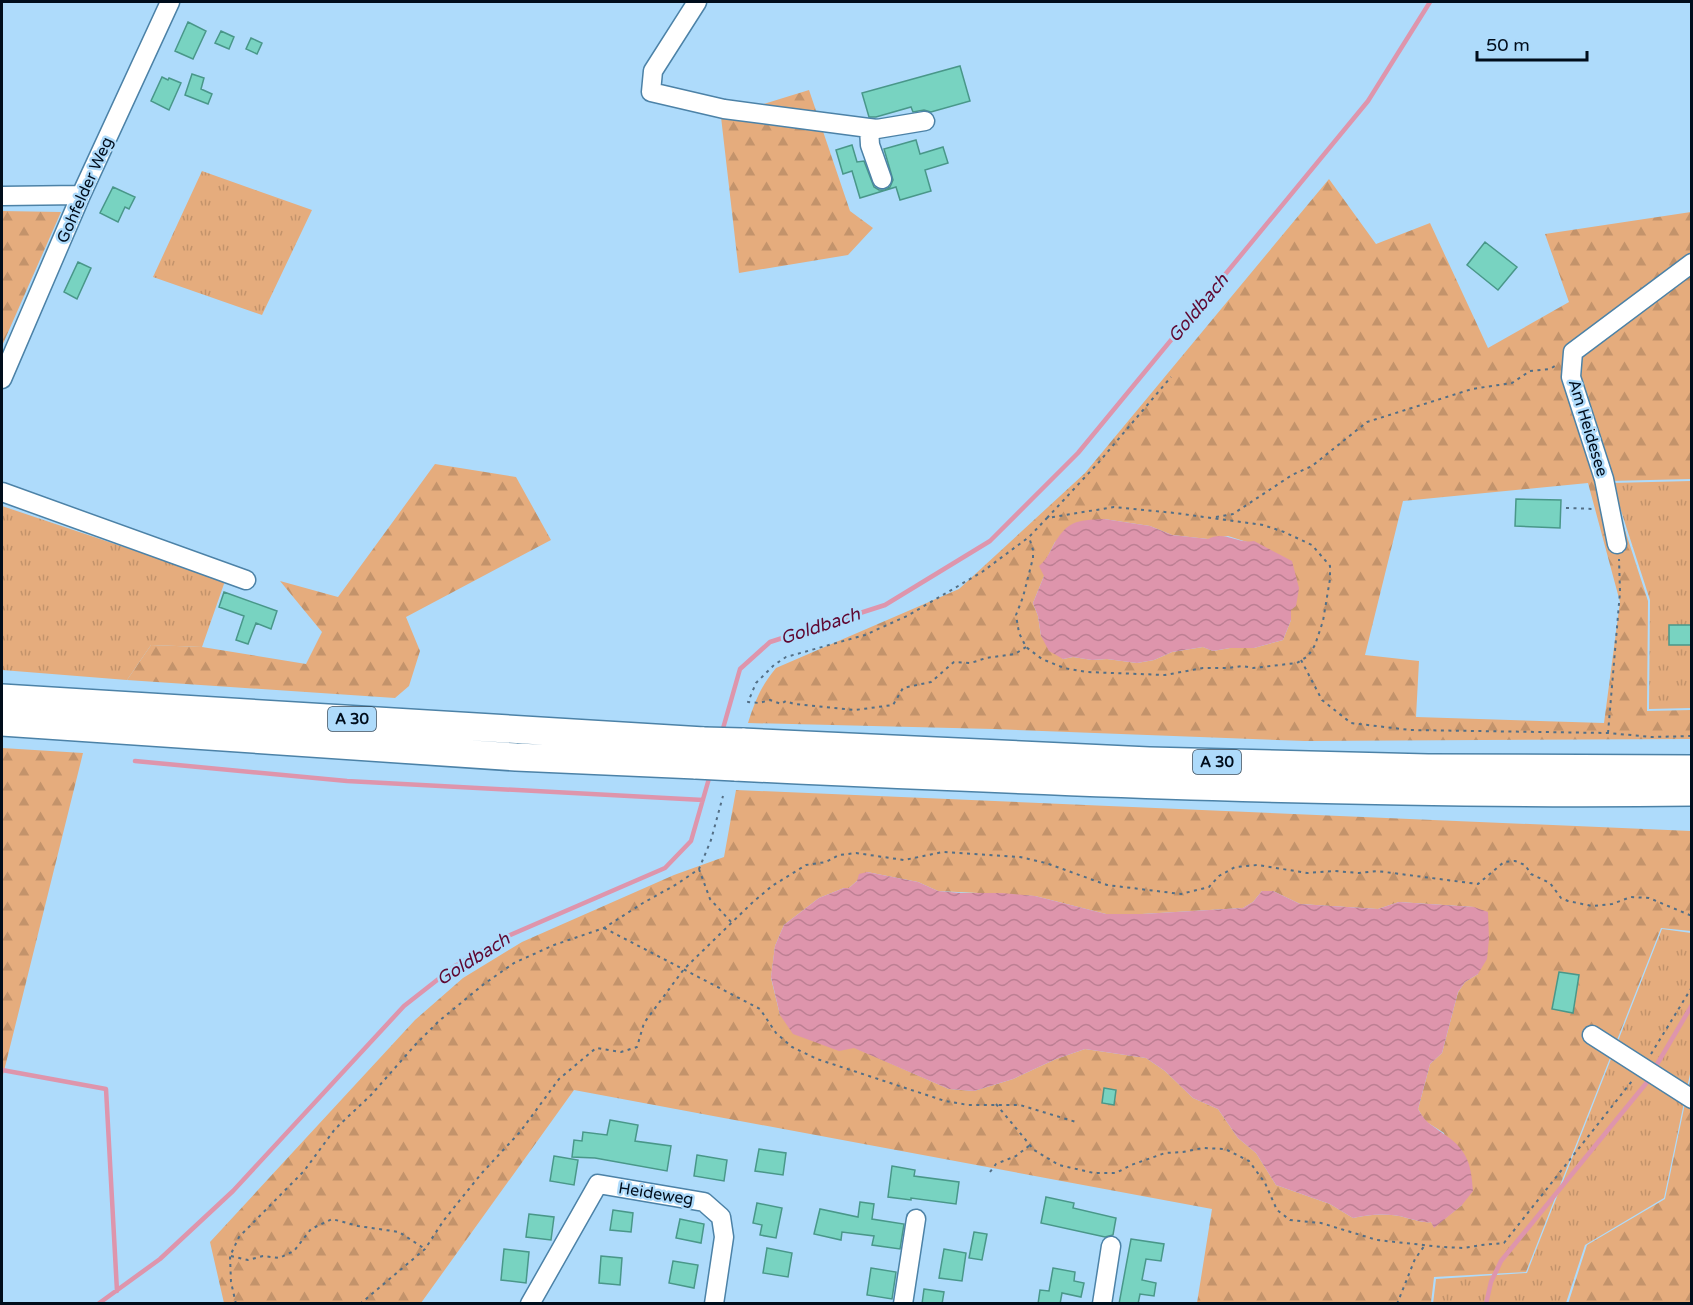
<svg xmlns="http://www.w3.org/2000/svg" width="1693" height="1305" font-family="'Varela Round',sans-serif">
  <defs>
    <pattern id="grass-tufts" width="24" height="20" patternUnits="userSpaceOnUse" patternTransform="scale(1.5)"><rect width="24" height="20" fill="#e5ac7d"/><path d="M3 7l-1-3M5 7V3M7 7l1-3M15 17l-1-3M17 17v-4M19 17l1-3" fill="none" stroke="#c3936b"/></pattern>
    <pattern id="forest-firs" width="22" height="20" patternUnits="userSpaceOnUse" patternTransform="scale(1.5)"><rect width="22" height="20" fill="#e5ac7d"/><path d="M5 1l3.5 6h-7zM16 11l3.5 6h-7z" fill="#c3936b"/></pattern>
    <pattern id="water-waves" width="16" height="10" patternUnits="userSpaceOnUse" patternTransform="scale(1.5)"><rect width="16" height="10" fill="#de95ac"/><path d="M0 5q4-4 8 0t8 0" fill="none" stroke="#bd7f93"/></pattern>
  </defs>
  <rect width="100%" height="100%" fill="#aedbfb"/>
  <!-- grass -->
  <path fill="url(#grass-tufts)" d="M202,171L312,210L262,315L153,277Z
    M1691,481V708L1649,709L1650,600L1612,483Z
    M2,506L225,581L202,647L151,645L127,680L2,670Z
    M1662,929L1691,933V1074H1690L1664,1198L1585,1245L1566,1303L1433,1304L1436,1279L1527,1273Z"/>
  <!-- forest -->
  <path fill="url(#forest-firs)" fill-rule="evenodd" d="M809,90L850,211L873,228L848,255L739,273L721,117Z
    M1329,179L1376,244L1430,223L1488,348L1569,302L1545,234L1691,212V479L1609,481L1648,601L1647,711L1691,710V739L1305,741L993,729L748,723C755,701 761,686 776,668L959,589L1085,473ZM1588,483L1620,602L1604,723L1416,717L1419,661L1365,655L1403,501ZM1104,519L1150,526L1172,535L1208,539L1228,536L1247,542L1291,610V620L1283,640L1254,648H1230L1213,651L1203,647L1172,652L1154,660L1137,663L1107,659L1092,660L1073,657L1063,659L1041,636L1038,616L1033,603L1044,576L1046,560L1055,542Z
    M2,211L61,212L2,346Z
    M435,464L516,477L551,540L406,617L420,651L409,686L395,698L127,680L151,645L202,647L306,664L322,632L280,581L338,597Z
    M2,748L83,753L2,1079Z
    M736,790L1691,831V931L1661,928L1526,1272L1434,1277L1431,1303H1197L1212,1209L574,1090L421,1303H224L210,1242L415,1020L463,978L522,942L674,875L724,857ZM867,872L918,882L938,891L1035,896L1106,914H1142L1243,908L1253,902L1262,891H1273L1300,904L1378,909L1399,902L1474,907L1478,974L1465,982L1458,992L1442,1053L1430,1064L1418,1109L1425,1121L1444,1133L1462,1205L1434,1227L1431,1222C1422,1223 1416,1220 1407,1218C1389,1213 1372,1214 1353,1218L1330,1204L1276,1185L1256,1153L1238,1138L1218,1109L1193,1098L1165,1071L1146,1058L1085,1049L1056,1059L1013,1079L974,1091L949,1089L780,1015L771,978L775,946L784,925L819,898L844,888H849Z
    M1691,1075V1303L1568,1304L1587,1245L1665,1199Z"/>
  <!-- water -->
  <path fill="url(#water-waves)" d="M1104,519L1150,526L1172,535L1208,539C1223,530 1238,544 1254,541L1292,561L1299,588L1296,606L1291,610V620L1283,640L1254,648H1230L1213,651L1203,647L1172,652L1154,660L1137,663L1107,659L1092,660L1073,657L1063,659L1049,651L1041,636L1038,616L1033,603L1044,576L1039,566C1046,560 1049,554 1053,546C1067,521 1076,520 1104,519Z
    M867,872L918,882L938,891L961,893H1002L1035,896L1106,914H1142L1243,908L1253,902L1262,891H1273L1300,904L1378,909L1399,902L1474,907L1488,912L1489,939L1487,959L1478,974L1465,982L1458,992L1442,1053L1430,1064L1418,1109C1426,1123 1429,1123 1441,1132C1467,1149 1471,1162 1473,1191L1462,1205L1434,1228L1431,1222C1422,1223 1416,1220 1407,1218C1389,1213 1372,1214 1353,1218L1330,1204L1276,1185L1256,1153L1238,1138L1218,1109L1193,1098L1165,1071L1146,1058L1085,1049L1056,1059L1013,1079L974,1091L949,1089L854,1048L839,1051L793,1034L780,1015L771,977L775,946L784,925L819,898L844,888H849L857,881L859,874Z"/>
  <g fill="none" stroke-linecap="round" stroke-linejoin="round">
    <!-- stream -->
    <path stroke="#de95ac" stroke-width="4.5" d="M722,732L740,669L770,642L885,605L990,541L1078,453L1368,101L1430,2
      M135,761L347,781L703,800
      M1656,1066L1692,1005
      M2,1070L106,1089L117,1291
      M98,1304L160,1259L233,1191L404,1006L455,966L508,936L665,868L691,841L710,775
      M1486,1304L1491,1282L1501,1261L1648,1081"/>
  </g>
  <!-- building -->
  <path fill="#78d3c1" stroke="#499789" stroke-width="1.5" d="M188,22L206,31L193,59L175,51Z
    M221,31L234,37L229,49L215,43Z
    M251,38L262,43L257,54L246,49Z
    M960,66L970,101L931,112L924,110L913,112L911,107L876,117H869L862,93Z
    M192,74L204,78L201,89L212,94L208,104L185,95Z
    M162,77L168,80L169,78L181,83L169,110L151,101Z
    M916,140L920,154L943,147L948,163L925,170L931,191L900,200L896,187L860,198L852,171L843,174L836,150L852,145L857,162L864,161L874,187L879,190H885L890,187L893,180L884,149Z
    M113,187L135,197L129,209L125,207L118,222L100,213Z
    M1485,242L1517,267L1498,290L1467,265Z
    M78,262L91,268L77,299L64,292Z
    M1516,499L1561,500L1560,528L1515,526Z
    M224,592L277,611L271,629L256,623L248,644L236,640L244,616L219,607Z
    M1669,625H1692V645H1669Z
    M1559,972L1579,975L1573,1013L1552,1009Z
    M1104,1088L1116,1090L1114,1105L1102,1103Z
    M610,1120L638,1125L635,1141L671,1146L667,1171L595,1158L572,1157L574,1140L582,1141L583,1132L607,1135Z
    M759,1149L786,1153L783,1175L755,1171Z
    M697,1155L727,1160L724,1181L694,1176Z
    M554,1156L578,1160L574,1185L550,1181Z
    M892,1166L915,1170L914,1176L959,1182L956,1204L911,1198V1200L888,1197Z
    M1046,1197L1074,1203L1073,1208L1116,1218L1113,1235L1105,1237L1041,1223Z
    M860,1202L874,1204L872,1219L904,1224L900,1249L872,1245L874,1236L842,1232L841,1240L814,1234L820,1209L858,1217Z
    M757,1203L782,1208L776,1238L760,1235L762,1225L753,1223Z
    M613,1210L633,1213L631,1232L610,1230Z
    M529,1214L554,1217L551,1240L526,1237Z
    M680,1219L704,1224L701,1243L676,1238Z
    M974,1232L987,1234L982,1260L969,1258Z
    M1131,1239L1164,1244L1161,1261L1146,1259L1142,1280L1156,1283L1154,1296L1140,1294L1138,1304H1119Z
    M767,1248L792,1253L788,1277L763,1273Z
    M504,1249L529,1252L526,1283L501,1280Z
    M944,1249L966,1253L962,1281L939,1278Z
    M601,1256L622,1258L620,1285L599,1283Z
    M673,1261L698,1265L694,1288L669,1283Z
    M871,1268L896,1272L892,1299L867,1295Z
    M1053,1268L1075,1272L1074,1281L1084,1283L1081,1297L1062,1293L1060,1304H1038L1040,1290L1049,1291Z
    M924,1289L944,1292L942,1304H922Z"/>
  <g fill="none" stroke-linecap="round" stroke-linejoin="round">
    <defs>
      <path id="minor" d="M697,2L653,71L651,92L724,109L869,128L877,129L925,121
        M869,128L870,145L882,179
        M2,196L81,195
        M2,379L81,195L170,2
        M2,492L246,580
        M1617,544L1604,479L1571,377L1573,352L1692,263
        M1592,1035L1692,1099
        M530,1304L598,1184L704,1202L721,1217L724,1237L714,1304
        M903,1304L916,1219
        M1102,1304L1111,1246"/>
      <path id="highway" d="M2,698L704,741
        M2,722L516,757L696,765
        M742,742L1149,761L1428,768L1692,769
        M735,767C1053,782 1373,796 1692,792"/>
    </defs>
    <!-- minor casing -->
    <use href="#minor" stroke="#4c82a7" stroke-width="21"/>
    <!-- highway casing -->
    <use href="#highway" stroke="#4c82a7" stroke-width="30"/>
    <!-- path -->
    <path stroke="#536f86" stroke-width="2" stroke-dasharray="3 4.5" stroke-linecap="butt" d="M1566,508L1595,509
      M1216,517L1233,514L1292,475L1312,466L1367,422L1472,389L1512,383L1530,371L1550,369L1555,366
      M1047,518L1099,462L1171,377
      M1026,647L1015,654L986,658L971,663L954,662L931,682L903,688L893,705L855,710L794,704L786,701L781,704L770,700L759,703L748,702L756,683L774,665L786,657L865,635L907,616L982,572L1029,537L1047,518L1114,507L1175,513L1263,525L1284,532L1312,545L1330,566V579L1323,621L1315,645L1308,656L1297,663L1253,668L1243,666L1228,668H1203L1165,675L1087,672L1064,668L1042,659L1026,647L1019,633L1016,615L1023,597L1033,558V550L1029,537
      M1301,660L1322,700L1351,723L1410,730L1608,733L1652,737L1692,736
      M1608,733L1620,592L1619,559
      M699,869L710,899L732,923
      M604,928L760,1009L776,1033L792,1047L817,1059L945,1101L968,1105H1020L1076,1122
      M1651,1054L1692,987
      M996,1104L1034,1150L1059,1165L1094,1173H1116L1131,1165L1165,1153L1183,1152L1203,1148L1225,1149L1249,1161L1265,1183L1277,1210L1290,1220L1321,1223L1377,1240L1442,1247L1464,1248L1481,1245L1504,1243L1632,1081
      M990,1172L996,1164L1016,1156L1030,1145
      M231,1256L248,1260L263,1256L279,1258L294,1251L311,1229L332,1219L358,1226L399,1232L425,1249
      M236,1304L231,1282L230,1256L239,1237L304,1171L335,1129L371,1095L416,1044L439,1021L484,984L514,963L554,945L604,928L643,903L677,884L699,869L711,840L723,796
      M360,1304L425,1249L444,1220L481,1174L520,1132L559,1079L596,1048L621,1052L637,1047L644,1023L684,969L753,902L772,886L806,865L826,862L839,855L856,853L904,860L943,852L1020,857L1046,863L1107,885L1181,894L1209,887L1219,876L1235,867L1258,865L1307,873L1334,871L1359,873L1377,871L1478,884L1504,862L1515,861L1525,865L1531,874L1550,883L1561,898L1568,901L1592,906L1612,904L1631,897L1649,898L1692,916
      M1397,1304L1415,1259L1425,1245"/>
    <!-- minor -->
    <use href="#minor" stroke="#fff" stroke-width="18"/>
    <!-- highway -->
    <use href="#highway" stroke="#fff" stroke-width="27"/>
    <defs>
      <path id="highway-bridge" d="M704,741L742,742
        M696,765L735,767"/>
    </defs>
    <!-- highway-bridge casing -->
    <use href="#highway-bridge" stroke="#4c82a7" stroke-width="30" stroke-linecap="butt"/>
    <!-- highway-bridge -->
    <use href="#highway-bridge" stroke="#fff" stroke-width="27"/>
  </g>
  <g text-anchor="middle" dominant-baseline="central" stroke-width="5" stroke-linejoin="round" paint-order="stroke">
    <!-- shield labels -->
    <g fill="#aedbfb" stroke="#344b5e" stroke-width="1.5">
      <rect x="328" y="707" width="48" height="24" rx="4.5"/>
      <rect x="1193" y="750" width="48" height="24" rx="4.5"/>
    </g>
    <g font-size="15" font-weight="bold" fill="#000d1b">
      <text x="352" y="719">A 30</text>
      <text x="1217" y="762">A 30</text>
    </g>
    <!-- street labels -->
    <g font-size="16" fill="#000d1b" stroke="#aedbfb">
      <text transform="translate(85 190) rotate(-66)">Gohfelder Weg</text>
      <text transform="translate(1588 428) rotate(73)">Am Heidesee</text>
      <text transform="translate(656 1194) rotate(9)">Heideweg</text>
    </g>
    <!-- water labels -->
    <g font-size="18" font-style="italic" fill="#5f0831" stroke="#aedbfb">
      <text transform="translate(1198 308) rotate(-50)">Goldbach</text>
      <text transform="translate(820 626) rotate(-18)">Goldbach</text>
      <text transform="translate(473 959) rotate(-32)">Goldbach</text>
    </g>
  </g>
  <!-- border -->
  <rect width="1693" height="1305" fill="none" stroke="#000d1b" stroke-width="6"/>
  <!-- scale -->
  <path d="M1477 51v9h110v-9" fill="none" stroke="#000d1b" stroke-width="3"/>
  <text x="1486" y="51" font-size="18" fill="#000d1b" stroke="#aedbfb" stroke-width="4.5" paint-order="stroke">50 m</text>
</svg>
